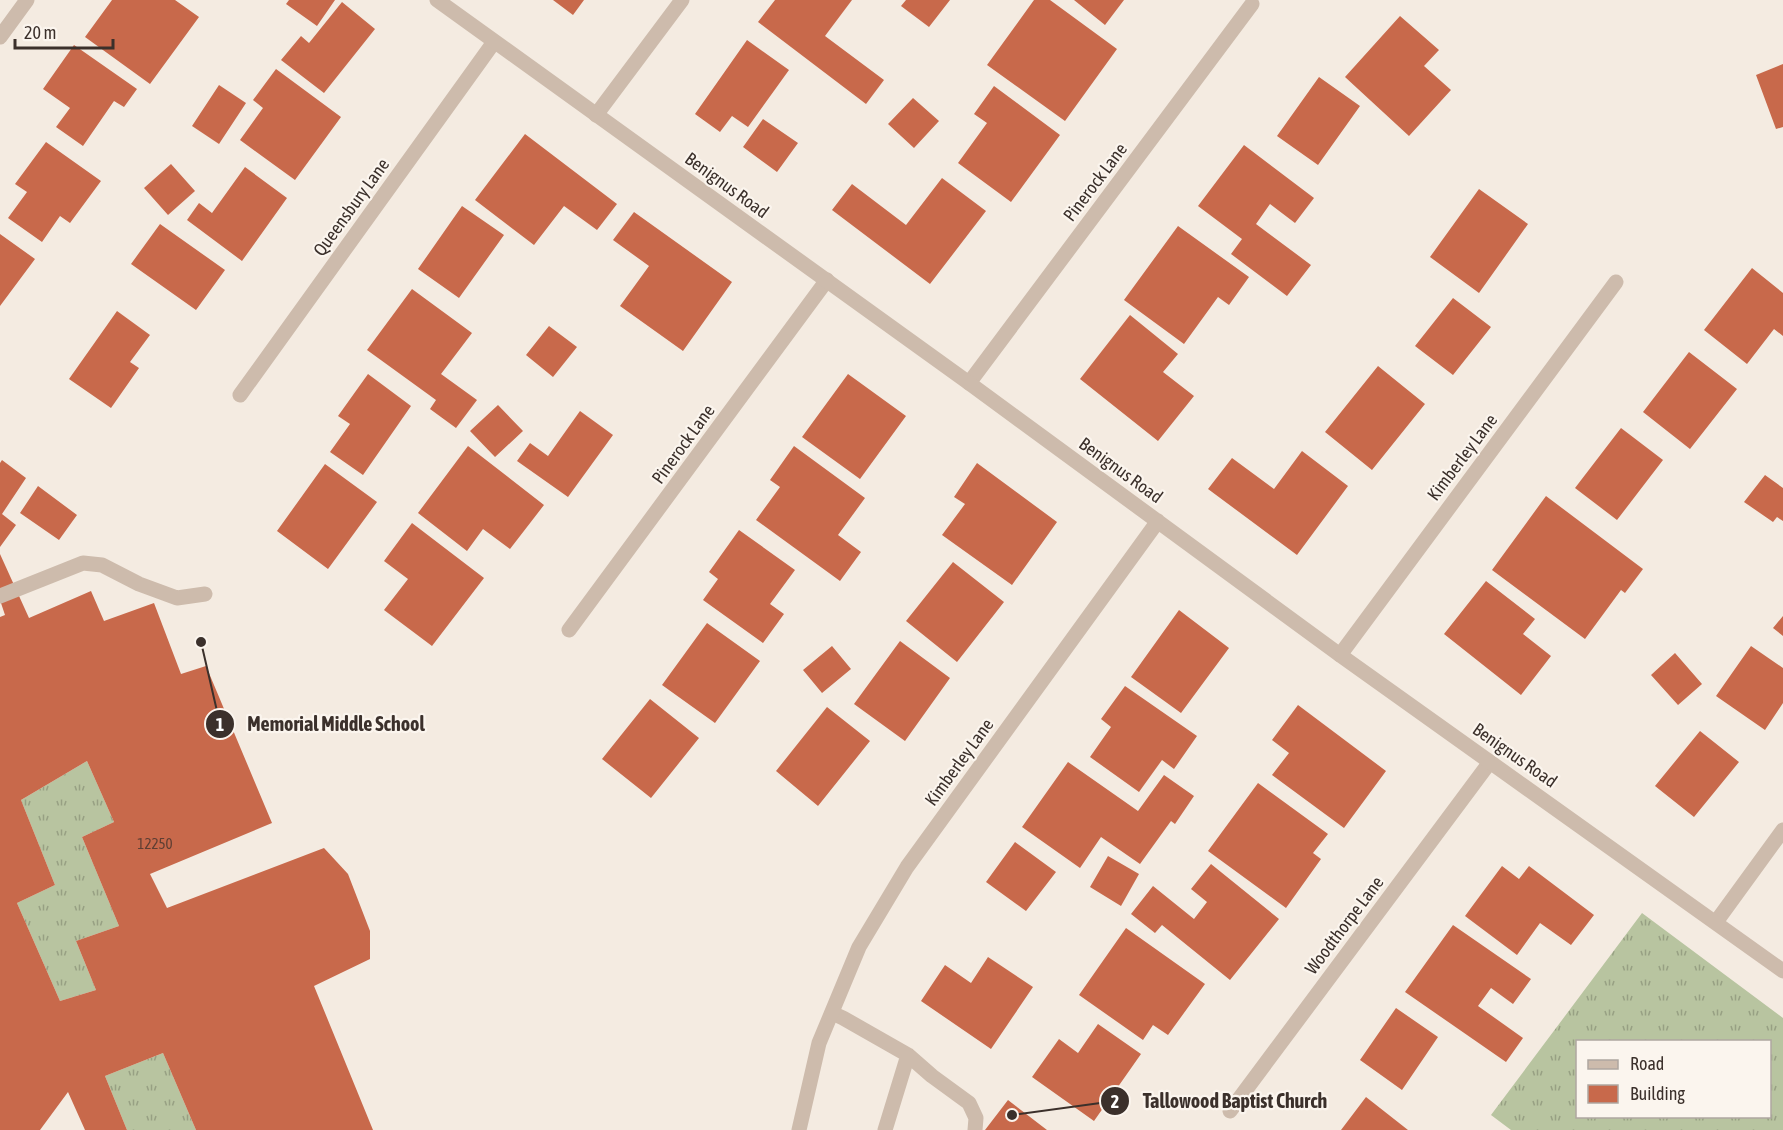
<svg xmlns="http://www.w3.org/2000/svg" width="1783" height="1130" font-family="'Asap Condensed',sans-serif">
  <defs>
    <pattern id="grass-tufts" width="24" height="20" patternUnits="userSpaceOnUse" patternTransform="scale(1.5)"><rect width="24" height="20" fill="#b8c4a0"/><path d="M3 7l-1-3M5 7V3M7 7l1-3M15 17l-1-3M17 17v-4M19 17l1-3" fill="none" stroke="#97a083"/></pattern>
  </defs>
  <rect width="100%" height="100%" fill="#f4ebe1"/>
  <!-- grass -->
  <path fill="url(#grass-tufts)" fill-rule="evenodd" d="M87,761L114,822L82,837L119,926L76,941L96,990L60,1001L17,903L55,885L21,800Z
    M1642,913L1783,1018V1130H1511L1491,1115ZM1578,1042H1770V1116H1578Z
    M163,1053L196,1130H127L105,1076Z"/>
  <!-- building -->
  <path fill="#c8694b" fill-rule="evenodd" d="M112,0H175L199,17L150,84L85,37Z
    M289,0H335L317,26L286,4Z
    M553,0H584L573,15Z
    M775,0H852L825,36L884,80L866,104L758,22Z
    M906,0H950L929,27L901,6Z
    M1034,0H1050L1117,49L1065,121L987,65Z
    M1074,0H1124L1105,25Z
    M342,2L375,29L324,93L281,60L301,36L309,43Z
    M1400,16L1439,50L1424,66L1451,90L1409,136L1345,77Z
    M747,40L789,70L748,127L732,116L720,132L695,114Z
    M74,45L137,89L124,107L114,101L83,146L56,127L70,108L43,89Z
    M1783,64V127L1776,129L1756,75Z
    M276,69L341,117L295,180L240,140L263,108L253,100Z
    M1319,77L1360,106L1318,165L1277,136Z
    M219,85L246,103L219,144L192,126Z
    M994,86L1060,135L1011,202L958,163L987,123L974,114Z
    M913,98L939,121L914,148L888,124Z
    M763,119L798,143L777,172L743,147Z
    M525,134L617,204L597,230L564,206L534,245L475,200Z
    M46,142L101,181L70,223L60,216L42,242L8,218L27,192L15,184Z
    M1244,145L1314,198L1295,223L1270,204L1256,224L1311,265L1287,296L1231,254L1242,239L1198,206Z
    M171,164L195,191L168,215L144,188Z
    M245,167L287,198L242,261L187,220L199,203L212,213Z
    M942,178L986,211L930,284L832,210L852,184L906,225Z
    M1479,189L1528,224L1479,293L1430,257Z
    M462,206L504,235L459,298L418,269Z
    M634,212L732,282L683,351L620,306L649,266L613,240Z
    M160,224L225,270L196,310L131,264Z
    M1178,226L1249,277L1229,305L1218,297L1184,344L1124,300Z
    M0,234L35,259L0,306Z
    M1752,268L1783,293V336L1774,329L1747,364L1704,330Z
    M412,289L472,333L441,374L477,400L456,428L430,409L436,400L367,350Z
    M1453,298L1491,327L1453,375L1415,346Z
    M117,311L150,335L130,362L139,368L111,408L69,379Z
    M1130,315L1178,354L1163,372L1194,396L1158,441L1080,379Z
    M549,326L577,347L553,377L526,355Z
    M1689,352L1737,389L1690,449L1643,412Z
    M1378,366L1425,404L1372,470L1325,432Z
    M368,374L411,406L363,475L330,452L350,424L338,416Z
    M848,374L906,416L860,479L802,437Z
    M498,405L523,431L495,457L470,431Z
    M580,411L613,435L568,497L517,461L530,443L548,456Z
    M1621,428L1663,460L1617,520L1575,488Z
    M468,446L544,505L510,549L483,529L467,551L418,513Z
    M794,446L865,498L838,535L861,552L840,581L756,520L780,487L770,480Z
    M1302,451L1348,486L1297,555L1208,489L1232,458L1274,489Z
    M2,460L26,478L2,514L16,525L0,547V463Z
    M977,463L1057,522L1012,585L942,535L965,504L954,497Z
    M325,464L377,502L328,569L277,531Z
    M1765,475L1783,488V521L1777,517L1773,522L1744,502Z
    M38,486L77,515L59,540L20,513Z
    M1546,496L1643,569L1625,593L1621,590L1585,639L1492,570Z
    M412,523L484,578L432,646L384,610L408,579L384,561Z
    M739,530L795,570L770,604L784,614L763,643L703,600L718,579L709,572Z
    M0,554L29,618L91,591L104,621L154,603L181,674L206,666L272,823L150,874L167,908L324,848L348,874L370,931V959L314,986L373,1130H196L163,1053L105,1076L127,1130H85L68,1092L40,1130H0V617L5,615L0,600ZM87,761L114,822L82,837L119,926L76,941L96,990L60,1001L17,903L55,885L21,800Z
    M953,562L1004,602L957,662L906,621Z
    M1486,581L1535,619L1523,634L1551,656L1521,695L1444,634Z
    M1179,610L1229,648L1181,713L1131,677Z
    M1783,616V636L1773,628Z
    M707,623L760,661L715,723L662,685Z
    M900,641L950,678L905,741L854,704Z
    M832,646L851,669L822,693L803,670Z
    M1751,646L1783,668V703L1765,730L1716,696Z
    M1675,653L1702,684L1678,705L1651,675Z
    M1125,686L1197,736L1174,769L1162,760L1139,792L1090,757L1111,727L1101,719Z
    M650,699L699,738L651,798L602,759Z
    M1298,705L1386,771L1344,828L1272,775L1289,753L1272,740Z
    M827,707L870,741L818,806L776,771Z
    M1700,731L1739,762L1694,817L1655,786Z
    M1068,762L1138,811L1164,775L1194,796L1175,824L1171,821L1140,864L1101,837L1080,868L1022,827Z
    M1258,783L1328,834L1313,853L1321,859L1286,908L1208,851Z
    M1015,842L1056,872L1026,911L986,882Z
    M1108,856L1139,874L1121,906L1090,887Z
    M1211,864L1279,919L1230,980L1162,925L1155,933L1131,914L1153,886L1194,919L1207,902L1191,889Z
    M1502,866L1519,879L1529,866L1594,915L1571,945L1540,923L1517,955L1465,916Z
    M1453,925L1531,979L1513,1004L1491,988L1478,1006L1523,1038L1506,1062L1405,992Z
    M1126,928L1205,984L1168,1035L1153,1025L1143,1040L1079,995Z
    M988,957L1033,987L991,1049L921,1001L945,965L971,983Z
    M1396,1008L1438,1037L1402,1090L1360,1060Z
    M1098,1024L1141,1054L1094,1121L1032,1077L1059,1039L1078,1053Z
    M1366,1097L1408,1130H1341Z
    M1008,1100L1047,1130H985Z"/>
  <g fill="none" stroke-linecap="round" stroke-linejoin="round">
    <!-- service -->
    <path stroke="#cdbbac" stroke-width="15" d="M0,596L83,563L102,565L139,584L177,598L205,594
      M832,1013L843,1018L908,1055L932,1076L969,1103L976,1118L975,1130
      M885,1130L908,1055"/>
    <!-- minor -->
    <path stroke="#cdbbac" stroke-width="15" d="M0,37L27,0
      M596,115L682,0
      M969,383L1252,4
      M240,395L494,42
      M569,630L827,280
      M1340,655L1616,282
      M1716,922L1783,830
      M1230,1111L1490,762"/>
    <!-- tertiary -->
    <path stroke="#cdbbac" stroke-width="15" d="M437,0L969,383L1340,655L1783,971
      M799,1130L819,1043L859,947L907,867L1158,521"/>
  </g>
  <g text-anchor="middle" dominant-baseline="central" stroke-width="4.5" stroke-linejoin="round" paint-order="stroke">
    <!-- number labels -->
    <g font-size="15" fill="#5e3e33">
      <text x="155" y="843">12250</text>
    </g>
    <!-- street labels -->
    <g font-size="18" fill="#3b302b" stroke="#fbf5ee">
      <text transform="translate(1095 182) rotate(-53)">Pinerock Lane</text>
      <text transform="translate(727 185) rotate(36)">Benignus Road</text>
      <text transform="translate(351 207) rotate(-54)">Queensbury Lane</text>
      <text transform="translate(683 444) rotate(-54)">Pinerock Lane</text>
      <text transform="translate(1462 457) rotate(-53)">Kimberley Lane</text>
      <text transform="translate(1121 470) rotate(36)">Benignus Road</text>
      <text transform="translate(1515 755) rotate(35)">Benignus Road</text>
      <text transform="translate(959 762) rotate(-54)">Kimberley Lane</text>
      <text transform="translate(1344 925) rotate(-53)">Woodthorpe Lane</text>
    </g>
  </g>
  <!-- callouts -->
  <path fill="none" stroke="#3b302b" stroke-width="2" d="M201 642L220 724M1012 1115L1115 1101"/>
  <g fill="#3b302b" stroke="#fbf5ee" stroke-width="2">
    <circle cx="201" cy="642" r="6"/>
    <circle cx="1012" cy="1115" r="6"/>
    <circle cx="220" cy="724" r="15"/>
    <circle cx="1115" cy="1101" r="15"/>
  </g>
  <g font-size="18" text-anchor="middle" font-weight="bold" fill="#fff">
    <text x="220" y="731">1</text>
    <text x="1115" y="1108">2</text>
  </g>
  <g font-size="20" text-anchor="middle" font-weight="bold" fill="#3b302b" stroke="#fbf5ee" stroke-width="4.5" stroke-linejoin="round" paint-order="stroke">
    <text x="336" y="731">Memorial Middle School</text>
    <text x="1235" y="1108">Tallowood Baptist Church</text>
  </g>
  <!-- legend -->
  <rect x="1576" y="1040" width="195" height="78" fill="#fbf5ee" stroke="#aea6a0" stroke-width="1.5"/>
  <rect x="1588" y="1060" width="30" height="9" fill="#cdbbac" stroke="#aea6a0" stroke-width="1.5"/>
  <text x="1630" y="1070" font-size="18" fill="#3b302b">Road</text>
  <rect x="1588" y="1085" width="30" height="18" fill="#c8694b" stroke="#aea6a0" stroke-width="1.5"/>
  <text x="1630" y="1100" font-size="18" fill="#3b302b">Building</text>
  <!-- scale -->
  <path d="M15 39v9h98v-9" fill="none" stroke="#3b302b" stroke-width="3"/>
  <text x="24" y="39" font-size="18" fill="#3b302b" stroke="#fbf5ee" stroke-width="4.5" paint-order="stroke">20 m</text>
</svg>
